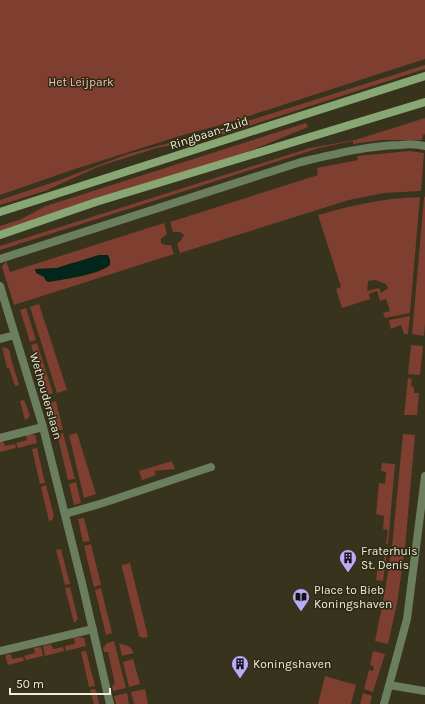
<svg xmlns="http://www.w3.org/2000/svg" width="425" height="704" font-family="Karla,sans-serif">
  <rect width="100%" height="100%" fill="#37331c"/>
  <!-- green -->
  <path fill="#7e3e30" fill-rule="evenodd" d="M0,0H425V59L224,124L183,135L72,170L0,195Z
    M425,65V69L215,137L157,148L100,166L45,191L0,205V200L57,181L128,154L222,129Z
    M425,118V134L423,135L422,140H381L353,144V141L319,148L0,250V246L310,148L355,140Z
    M306,123L308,127L245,153L0,231V226L19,220L46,206Z
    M410,151L424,153L421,191L384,193L349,200L180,253L177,244L182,239L184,235L180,232H173L170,222L318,175L317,168L358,160L357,156Z
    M420,197L410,313L385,318L383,313L390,311L386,299L380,301L377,291L369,294L370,299L342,308L336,289L341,287L318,215C352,205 385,198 420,197ZM375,280L386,284L388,288L381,293L379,288L367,291L368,281Z
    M424,197H425V323L424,336L412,334Z
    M164,223L167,234L161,239V243L165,245H171L174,254L14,305L2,267L6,261L10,272ZM74,262L46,280L40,269L57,268Z
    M39,304L67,390L57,393L30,307Z
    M26,308L36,340L30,342L20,310Z
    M410,316L408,334H404L401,325L391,329L389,320Z
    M37,343L53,393L47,395L31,345Z
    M411,345L423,346L420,375L408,374Z
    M2,347L7,348L10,351V355L19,385L15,386L9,368H7Z
    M408,378L412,379L411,386L414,387V393H419L417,415H404Z
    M24,400L30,415L28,418L25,420L20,401Z
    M56,401L63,430H56L49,403Z
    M63,433L75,479L68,480L57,434Z
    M77,433L96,494L84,498L69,435Z
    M30,434L35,435L37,443L18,448L16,443L27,440L26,435Z
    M403,434L415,435L405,548L392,546Z
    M3,441L5,446L15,444L16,448L0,452V442Z
    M37,448L45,483L40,484L32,449Z
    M172,461L175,469L154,471L156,475L142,480L139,471Z
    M382,463L395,464L388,544H386L388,530L383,529L384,516L376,514L379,483L385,484L386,472L381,471Z
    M76,482L81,503L74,505L69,484Z
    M46,485L54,516L52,520L49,521L41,487Z
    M84,518L90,541L83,542L78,519Z
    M91,544L101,585L94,587L84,546Z
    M61,549L70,584L65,585L56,550Z
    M385,552H387L383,581L376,580L378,566L383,567Z
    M391,552L404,554L397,604L388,644L375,641L385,591Z
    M130,563L148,637L143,638L139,636L122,567V565Z
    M70,587L78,619L74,623L65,588Z
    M101,588L112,633L106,635L95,590Z
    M80,637L84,638L86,646L66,651L65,646L75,644L74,638Z
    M114,641L126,688L113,691L112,686L115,684L108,652H104L103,648L107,643Z
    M119,643L130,647L134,653L122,656Z
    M51,644L53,649L63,647L64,651L45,656L43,646Z
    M41,647L43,656L26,660L24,656L35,653L34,648Z
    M86,651L95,686L89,687L81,652Z
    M373,651L385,654L373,692L364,689L369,670L373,671L374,667L370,665Z
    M11,654L12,659L23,657L24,661L8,665L5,655Z
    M133,659L140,684L129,687L123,662Z
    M325,676L356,685L351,704H318Z
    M93,689L96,690L99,704H94L90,690Z
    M145,689L148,704H134L131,692Z
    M127,693L129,704H116L114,696Z
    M363,693L372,696L370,704H360Z"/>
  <!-- water -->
  <path fill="#03261b" d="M99,255H108L110,260V265C98,275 65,279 49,282L46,281L44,277L36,273L35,269L57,268Z"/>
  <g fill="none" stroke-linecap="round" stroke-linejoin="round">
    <!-- street -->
    <path stroke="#6b7e5e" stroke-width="8" d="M0,259L301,162C334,154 366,146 400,145C408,144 417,144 425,146
      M0,286L43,427L82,583L110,704
      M0,339L15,335
      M0,438L43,427
      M65,514L103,503L211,467
      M0,651L93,629
      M389,685L425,691
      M384,704L407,619L425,476"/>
    <!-- secondary -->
    <path stroke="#89a775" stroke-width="8" d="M0,212L425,76
      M0,235L96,202L425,102"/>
  </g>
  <!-- icons -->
  <defs>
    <symbol id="building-pin" viewBox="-11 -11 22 30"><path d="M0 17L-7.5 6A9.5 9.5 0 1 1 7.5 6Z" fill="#bbaaf6" stroke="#2d2912"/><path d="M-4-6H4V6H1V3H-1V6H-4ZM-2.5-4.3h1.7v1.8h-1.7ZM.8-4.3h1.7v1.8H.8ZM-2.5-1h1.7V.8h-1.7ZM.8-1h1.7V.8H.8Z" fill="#111"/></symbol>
    <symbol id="library-pin" viewBox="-11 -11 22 30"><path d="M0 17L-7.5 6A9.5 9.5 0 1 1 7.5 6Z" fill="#bbaaf6" stroke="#2d2912"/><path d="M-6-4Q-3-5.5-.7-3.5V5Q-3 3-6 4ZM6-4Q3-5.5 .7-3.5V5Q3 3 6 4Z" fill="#111"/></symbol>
  </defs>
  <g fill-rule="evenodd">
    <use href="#building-pin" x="338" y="548" width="20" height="27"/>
    <use href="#library-pin" x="291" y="587" width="20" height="27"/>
    <use href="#building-pin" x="230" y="654" width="20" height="27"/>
  </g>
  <g text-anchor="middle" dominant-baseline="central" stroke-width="3" stroke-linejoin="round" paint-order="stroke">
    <!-- park labels -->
    <g font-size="12" fill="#f1c1b5" stroke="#2d2912">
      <text x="81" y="82">Het Leijpark</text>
    </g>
    <!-- street labels -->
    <g font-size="12" fill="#eeecde" stroke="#2d2912">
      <text transform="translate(209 133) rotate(-18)">Ringbaan-Zuid</text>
      <text transform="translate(46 396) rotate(74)">Wethouderslaan</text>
    </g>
    <!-- poi labels -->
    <g font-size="12" fill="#eeecde" stroke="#2d2912" text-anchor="start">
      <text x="361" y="551">Fraterhuis<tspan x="361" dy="14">St. Denis</tspan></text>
      <text x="314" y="590">Place to Bieb<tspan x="314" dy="14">Koningshaven</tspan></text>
      <text x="253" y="664">Koningshaven</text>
    </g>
  </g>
  <!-- scale -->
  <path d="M10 688v6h100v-6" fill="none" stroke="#eeecde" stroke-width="2"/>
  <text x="16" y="688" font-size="12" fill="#eeecde" stroke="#2d2912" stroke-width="3" paint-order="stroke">50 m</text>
</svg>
